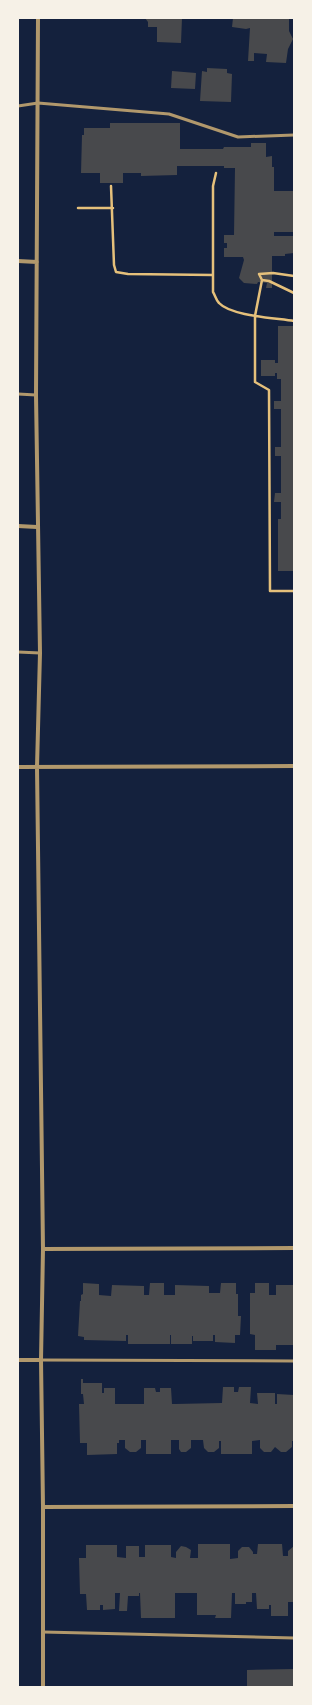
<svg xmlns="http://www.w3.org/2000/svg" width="312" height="1705" font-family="'IBM Plex Sans',sans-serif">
  <rect width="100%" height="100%" fill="#14213d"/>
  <!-- building -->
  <path fill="#48494c" d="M145,18H182L181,43L157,42V27H148V22Z
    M233,18H289V31L293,39L288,49L286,63L266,62L267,54L254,53V61H248L250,28L246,29L232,27Z
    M207,68L227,69V73L232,74L231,102L200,101L202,71L207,72Z
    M172,71L196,73L195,89L171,88Z
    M110,123H180V149H223L224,147H251V143H266V157L272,156V167H274V191H294V232H274V236H294V253L285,254V256H272V288H266L267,283L258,282L257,284L244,283L239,278L244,260L243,257H224V248H227V243H224V235H234L235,168H224V166H177V175L141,176V173H123V183H100V173H81L82,135H84V128H110Z
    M278,326H294V571H278V519H281V502H274L275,493H281V456H275V447H281V409H274V401H281V379H277V373H275V376H261V360H275V363H278Z
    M83,1283L99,1284V1295L111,1296L112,1285L144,1286V1295H149L150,1283H164V1295H175V1285L209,1286V1293H220L221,1283H236V1294H238V1316H241L240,1335H235V1343L215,1342V1335H213V1341H193V1336H192V1344H171V1335H170V1344H128V1335H126V1341L84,1340V1337L78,1336L80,1301H81V1295L83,1294Z
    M255,1283H269V1295H276V1285H294V1345H276V1350H255V1335L250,1334V1293H255Z
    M81,1379H83V1383H102V1393H104V1388H115V1404H144V1388H155L156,1392H160V1388H171L172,1404H175L222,1403L223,1387H234V1392H238L239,1387H251L250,1403L258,1404L257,1393H275V1404H277V1394L294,1395V1441H292V1447L286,1452H281L275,1447L271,1452H264L260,1448V1440L252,1441V1454H221V1441H219V1448L214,1452H208L204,1448L203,1440H191V1448L186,1452H181L179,1449V1440H171V1454H146V1440H141V1448L136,1452H130L125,1448V1440H119V1443H117V1454L87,1455V1443H80L79,1404H84L83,1394H81Z
    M198,1544H230V1559L238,1558V1551L242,1547H249L253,1552V1554H257L258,1544H282L283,1556H288V1551L294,1546V1602H288V1616H271V1605H269V1609H257L256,1593H252V1602H246V1604H235V1593H232L231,1618H215L216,1615H197V1593H175V1618H141L140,1593H139V1596H128L127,1611H119L120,1593H115V1609L103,1610V1605H100V1610H87L86,1594H80L79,1558H86V1545H117V1557L126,1558V1546H139V1557H145V1545H171V1557L176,1558V1552L181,1546L186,1547L191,1550L190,1558H198Z
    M294,1669V1687H247V1670Z"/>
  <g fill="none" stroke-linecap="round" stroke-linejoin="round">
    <!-- path -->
    <path stroke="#e5c07b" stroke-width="2.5" d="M216,173L213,186V292C215,295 216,300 219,303C231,316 276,318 294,321
      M111,186L114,265L116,272L128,274L213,275
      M78,208H113
      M294,276L273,273L259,274L262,280L269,281L294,293
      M262,280L255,316V382L269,390L270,591H294"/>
    <!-- service -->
    <path stroke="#b1986c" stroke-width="3" d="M18,106L38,103L169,114L238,137L294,135
      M18,394L36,395
      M18,652L40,653
      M41,1360L294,1361
      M43,1632L294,1638"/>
    <!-- minor -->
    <path stroke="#b1986c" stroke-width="4" d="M38,18L36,395L40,653L37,767L43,1249L41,1360L43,1507V1687
      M18,261L37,262
      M18,526L37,527
      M18,767L294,766
      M43,1249L294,1248
      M18,1360H41
      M43,1507L294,1506"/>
  </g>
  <!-- border -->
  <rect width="312" height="1705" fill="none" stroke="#f6f1e7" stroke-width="38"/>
</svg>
